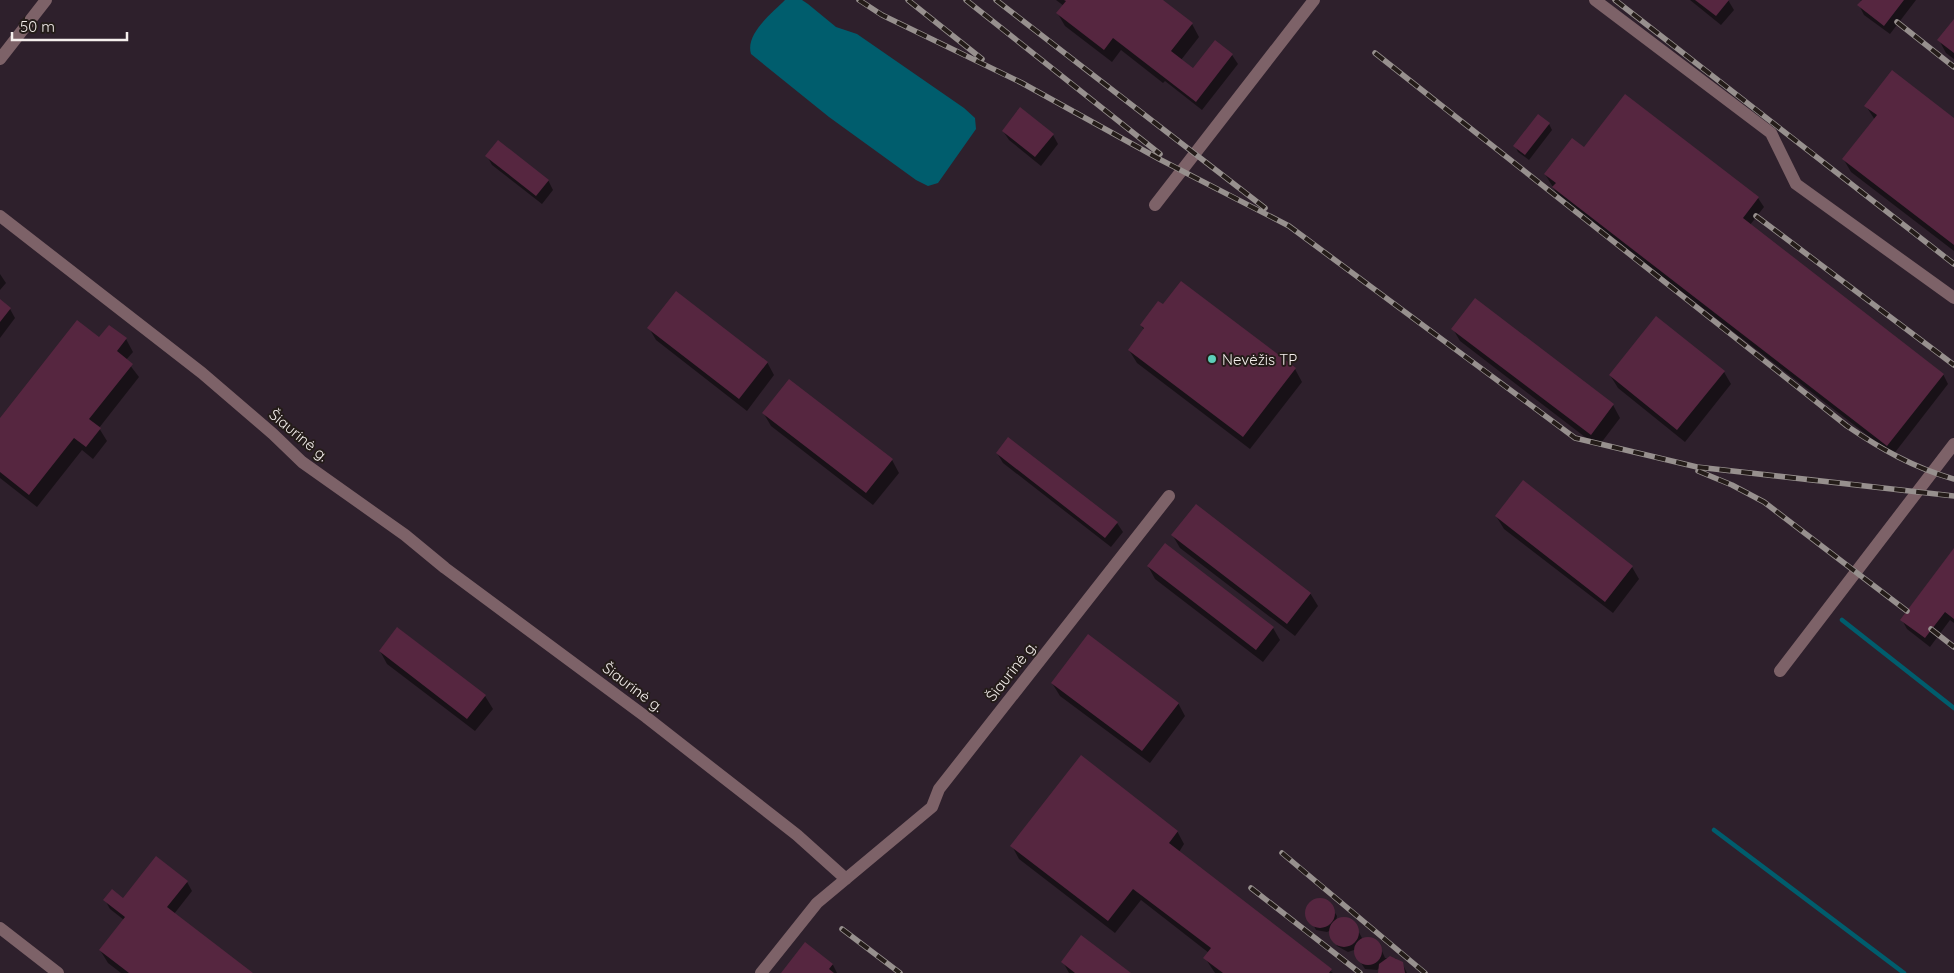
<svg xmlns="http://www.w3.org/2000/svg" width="1954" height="973" font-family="Quicksand,sans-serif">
  <rect width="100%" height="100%" fill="#241c19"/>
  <!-- industrial -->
  <path fill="#2e202c" d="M0,0H1954V973H0Z"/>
  <!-- water -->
  <path fill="#005d6d" d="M785,0H802L808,4L836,27L857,34L964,108L975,118L976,129L938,183L928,186L916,180L829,117L751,54C745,34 772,13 785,0Z"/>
  <!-- shadow -->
  <path fill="#0007" d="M1056,0H1161L1192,24L1199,37L1181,60L1193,70L1232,55L1238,64L1202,110L1165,81L1163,83L1121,50L1112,62L1065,26L1058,14L1064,6Z
    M1690,0H1728L1734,10L1721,25Z
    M1860,0H1916L1890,34L1864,15L1859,5L1862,1Z
    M1954,21V59L1946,53L1939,40Z
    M1866,106L1954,119V251L1851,172L1844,160L1875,120Z
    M1549,124L1552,130L1529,160L1518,152L1515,146Z
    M1003,131L1053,135L1058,144L1041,166L1009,140Z
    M1584,149L1758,198L1764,207L1750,225L1943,374L1948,384L1893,455L1559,197L1545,174Z
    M487,156L548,180L553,190L542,204L492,165Z
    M0,274L6,283L0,290Z
    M0,301L10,309L15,318L0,338Z
    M1141,325L1295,369L1302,382L1250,449L1137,363L1129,350L1144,330Z
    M649,328L767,362L774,375L747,411L656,340Z
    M1453,329L1613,405L1620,418L1598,447L1460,341Z
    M99,339H126L133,352L126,360L139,377L99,428L107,441L93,459L82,450L37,507L0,478V420Z
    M1724,372L1731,384L1685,442L1618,388L1610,375Z
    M764,414L892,460L899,473L873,505L771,426Z
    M997,453L1117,523L1123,532L1111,547L1003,463Z
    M1496,516L1632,567L1639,579L1613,613L1504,529Z
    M1173,536L1310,593L1318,606L1295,636L1180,548Z
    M1954,550V623L1950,620L1930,647L1907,629L1902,620Z
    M1148,566L1273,628L1280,640L1263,662L1155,579Z
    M398,628L485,696L493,709L475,731L387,664L380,651Z
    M1052,683L1178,703L1185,716L1150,763L1060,696Z
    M1177,831L1184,844L1179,852L1333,973H1215L1205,958L1209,953L1141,900L1115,933L1019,859L1012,846Z
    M187,882L192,891L174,914L251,973H121L108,963L100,950L124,920L110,909L105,900L123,899Z
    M1321,899L1328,902L1337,916L1336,921L1347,919L1354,923L1362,938L1360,942L1365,938L1378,942L1385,958H1395L1402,963L1407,973H1380V968L1377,970L1365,969L1356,955L1357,949L1348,952L1337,946L1331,930L1327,932L1316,930L1307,912L1309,904Z
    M805,944L833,965L837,973H782Z
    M1063,962L1129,973H1069Z"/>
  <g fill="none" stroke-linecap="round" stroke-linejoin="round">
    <!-- stream -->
    <path stroke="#005d6d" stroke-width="4.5" d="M1842,620L1954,708
      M1714,830L1904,973"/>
  </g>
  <!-- building -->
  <path fill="#562640" d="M1064,0H1163L1193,23L1171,51L1193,68L1215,40L1233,54L1196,102L1113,38L1104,50L1056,13L1066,1Z
    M1695,0H1729L1716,16Z
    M1862,0H1904L1884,26L1857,5Z
    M1954,19V53L1937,40Z
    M1892,70L1954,118V245L1842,159L1877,115L1864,106Z
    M1625,94L1759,197L1743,218L1944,374L1887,446L1552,187L1556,183L1544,174L1572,138L1584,147Z
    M1020,107L1054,134L1035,157L1002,131Z
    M1538,114L1550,123L1525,155L1513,146Z
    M498,140L549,180L536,196L485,156Z
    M1181,281L1296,368L1243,437L1128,350L1144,328L1140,325L1158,301L1163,304Z
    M676,291L768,362L739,399L647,328Z
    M1475,298L1614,404L1591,435L1451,329Z
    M0,299L11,308L0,322Z
    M1656,316L1725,371L1677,430L1609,375Z
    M77,320L99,337L109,325L127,338L117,351L133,364L89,419L101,428L86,447L74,438L29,495L0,472V418Z
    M789,379L893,459L866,493L762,413Z
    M1008,437L1118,522L1105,538L996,453Z
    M1523,480L1633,566L1605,602L1495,516Z
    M1196,504L1311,593L1287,624L1171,535Z
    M1165,543L1274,627L1256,650L1147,566Z
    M1954,548V619L1945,612L1925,638L1900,620Z
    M397,627L486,695L467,719L379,651Z
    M1088,634L1179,703L1142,751L1051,683Z
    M1081,755L1178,831L1169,843L1332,969L1329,973H1223L1203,958L1211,948L1133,889L1108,921L1010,846Z
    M156,856L188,881L167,907L253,973H129L99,950L125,917L103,900L112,889L123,898Z
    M1305 913a15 15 0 1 1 30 0a15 15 0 1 1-30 0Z
    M1329 932a15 15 0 1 1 30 0a15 15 0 1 1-30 0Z
    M1081,935L1131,973H1075L1061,962Z
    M1354 951a14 14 0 1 1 28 0a14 14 0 1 1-28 0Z
    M805,942L833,964L829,969L834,973H781Z
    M1390,956L1403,962L1405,973H1378L1379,964Z"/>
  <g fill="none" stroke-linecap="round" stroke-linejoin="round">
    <!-- street -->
    <path stroke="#7d6268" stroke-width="12" d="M1595,0L1771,133L1796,184L1954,298
      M0,59L46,0
      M1155,205L1314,0
      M0,216L202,373L273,434L302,462L405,535L445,568L646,717L797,835L846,879
      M1780,671L1954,444
      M0,928L58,973
      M761,973L817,903L932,807L939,789L1169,496"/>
    <defs>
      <path id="rail" d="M859,0L882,15L1022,83L1161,160L1289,226L1575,438L1697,467L1954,496
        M908,0L982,59
        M966,0L1160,154
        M996,0L1265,208
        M1615,0L1954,264
        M1897,22L1954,67
        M1375,53L1847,426C1881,449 1914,468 1954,479
        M1756,216L1954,365
        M1698,471L1732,485L1764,502L1907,611
        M1931,629L1954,647
        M1282,853L1425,973
        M1251,888L1360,973
        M842,929L900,973"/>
    </defs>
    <!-- rail casing -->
    <use href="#rail" stroke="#97908e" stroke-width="5.5"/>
    <!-- rail -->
    <use href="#rail" stroke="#241c19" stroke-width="4" stroke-dasharray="11" stroke-linecap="butt"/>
  </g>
  <!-- markers -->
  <circle fill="#5dceb9" stroke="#241c19" stroke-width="2" cx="1212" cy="359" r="5"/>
  <g text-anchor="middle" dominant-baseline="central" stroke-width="4" stroke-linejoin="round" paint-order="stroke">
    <!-- poi labels -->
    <g font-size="15" fill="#f5efed" stroke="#241c19" text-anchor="start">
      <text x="1222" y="359">Nevėžis TP</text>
    </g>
    <!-- street labels -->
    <g font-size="15" fill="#f5efed" stroke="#241c19">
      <text transform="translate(299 435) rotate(40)">Šiaurinė g.</text>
      <text transform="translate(1011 671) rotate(-52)">Šiaurinė g.</text>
      <text transform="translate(633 687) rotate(37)">Šiaurinė g.</text>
    </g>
  </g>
  <!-- scale -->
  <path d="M12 32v8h115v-8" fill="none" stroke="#f5efed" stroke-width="2.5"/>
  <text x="20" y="32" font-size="15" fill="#f5efed" stroke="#241c19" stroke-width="4" paint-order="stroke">50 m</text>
</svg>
